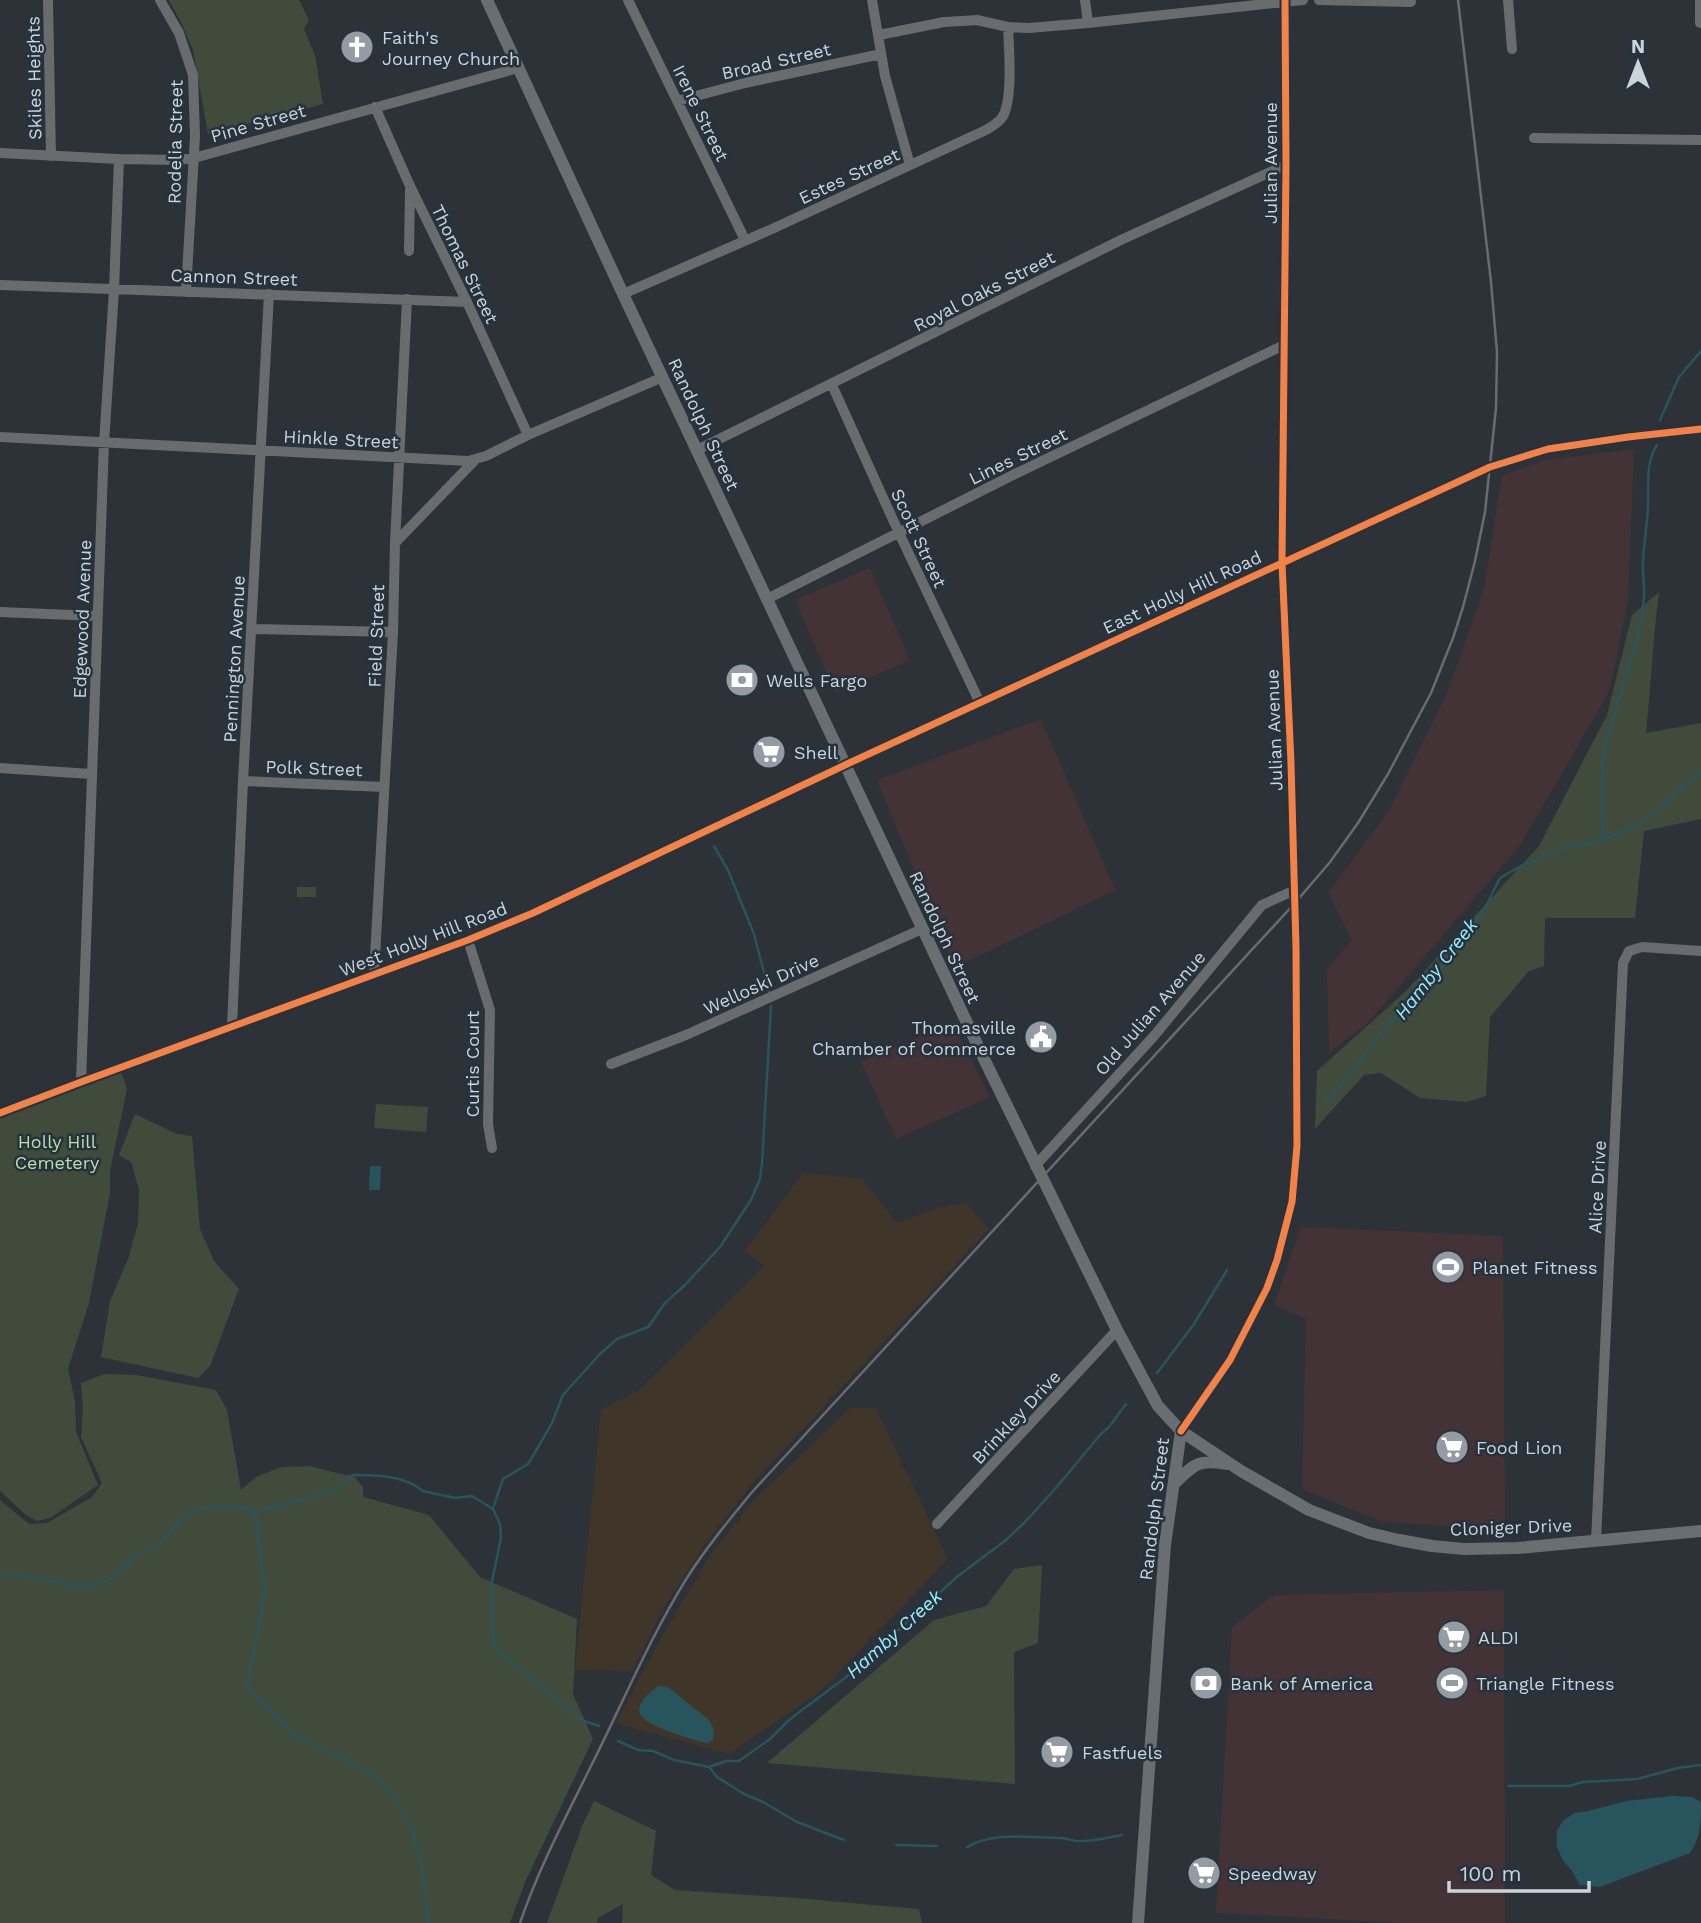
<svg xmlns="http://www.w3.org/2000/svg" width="1701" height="1923" font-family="'Work Sans',sans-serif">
  <rect width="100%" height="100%" fill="#2c3238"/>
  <!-- commercial -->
  <path fill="#433337" d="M1634,449L1628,600L1610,690L1521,844L1367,1024L1329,1052L1327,970L1352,940L1328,893L1390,809L1446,695L1484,589L1502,475L1544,460Z
    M870,568L910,660L835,693L795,600Z
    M1041,719L1115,890L954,968L877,780Z
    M952,1022L990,1097L896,1139L861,1062Z
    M1301,1227L1503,1236L1505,1531L1380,1521L1302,1489L1306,1319L1274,1305Z
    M1504,1590L1505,1923H1402L1216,1913L1232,1627L1274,1595Z"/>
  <!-- industrial -->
  <path fill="#3f3629" d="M803,1173L862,1179L897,1223L941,1207L966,1203L989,1229L751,1485L704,1546L665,1606L632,1671L575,1670L601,1410L638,1391L764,1266L745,1251Z
    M850,1408H876L948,1559L820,1692L729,1754L616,1723L664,1632L711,1554L752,1502Z"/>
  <!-- green -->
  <path fill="#404b3b" d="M169,0H299L309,20L304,29L315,55L323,104L208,134L193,50L181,22Z
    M1659,592C1653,638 1651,686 1646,733L1701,723V819L1644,831L1635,918H1545L1544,966L1529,971L1490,1017L1486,1096L1466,1102L1420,1098L1381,1073L1364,1075L1315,1129L1317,1071L1406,991L1539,846L1607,715L1632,615Z
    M297,887H316V897H297Z
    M120,1068L127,1089L110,1171V1193L89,1303L68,1369L75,1401L76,1432L98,1485L50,1518L37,1521L25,1514L0,1491V1114Z
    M376,1104L428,1107L426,1132L374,1128Z
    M135,1114L177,1134L192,1136L200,1229L214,1261L239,1289L210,1366L198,1378L101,1357L110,1301L128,1259L138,1223L139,1190L131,1162L119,1155Z
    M104,1374L137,1375L216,1390L227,1410L241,1490L256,1477L281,1467L309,1466L346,1475H353L363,1487V1497L429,1515L480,1577L577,1619L573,1694L593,1739L526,1880L510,1923H0V1500L29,1524L47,1523L92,1497L102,1483L81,1437L83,1408L81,1383Z
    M1042,1565L1038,1643L1014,1652L1015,1784L767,1763L934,1620L986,1606L1014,1569Z
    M594,1801L656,1831L651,1875L675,1890L796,1898L919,1909L922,1923H622L623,1904L598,1918L597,1923H547L582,1826Z"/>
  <!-- water -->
  <path fill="#28555d" d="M370,1166H381L380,1190H369Z
    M658,1686L668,1687L710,1721L714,1730L713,1740L707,1743C693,1740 681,1736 668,1731C637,1719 627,1710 658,1686Z
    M1672,1796L1692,1797L1701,1802C1701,1821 1701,1837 1690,1853L1600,1887L1580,1885L1572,1871L1562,1859L1557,1847V1830L1563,1821L1574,1813L1588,1811L1626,1801Z"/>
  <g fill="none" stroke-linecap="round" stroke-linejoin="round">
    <!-- stream -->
    <path stroke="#28555d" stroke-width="2.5" d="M1660,420L1679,377L1701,351
      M1602,840C1602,808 1599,774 1606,743C1618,694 1639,649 1644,598C1645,586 1642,573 1643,561C1644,543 1647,525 1648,507C1649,486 1645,463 1657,445
      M714,846L728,870L754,934L769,992
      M1326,1103L1389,1024L1430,983L1466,937L1486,906L1500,878L1528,862L1538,860L1562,848L1602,840L1636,826L1660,808L1685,784L1701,773
      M1157,1373L1194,1324L1227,1270
      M493,1508L503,1479L528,1464L541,1442L552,1423L563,1395L600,1354L617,1339L648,1327L665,1303L685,1285L720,1247L751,1200L760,1179L762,1163L771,1006
      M255,1512L265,1590L247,1688L296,1736L353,1763L378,1779L396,1799L413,1833L423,1874L428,1923
      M0,1574L27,1576L69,1585H86L100,1584L113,1577L136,1557L160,1543L181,1520L195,1511L215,1505H235L255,1512L332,1492L353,1475C376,1475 404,1475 423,1491L455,1498L472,1496L493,1509L500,1524L501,1538L492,1581L491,1605L492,1629L497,1651L584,1721L599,1726
      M618,1741L638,1750L653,1751L674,1760L709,1767L726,1761H739L770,1739L790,1719L845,1678L958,1576L1006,1540L1025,1522L1055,1489L1100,1435L1109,1427L1126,1404
      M710,1768L717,1777L744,1794L763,1802L797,1822L844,1840
      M1508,1786H1569L1583,1782L1637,1779L1678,1768L1701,1765
      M896,1845L937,1846
      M967,1847C994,1831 1031,1838 1061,1838C1067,1838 1072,1841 1077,1841C1092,1842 1107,1838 1122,1835"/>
    <!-- minor -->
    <path stroke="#686c6f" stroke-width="10" d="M48,0L51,156
      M160,0L179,33L193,75L195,136L186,292
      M628,0L745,240
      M872,0L885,76L910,165
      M1085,0L1088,23
      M1319,0L1411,2
      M1508,0L1512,49
      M1700,0V23
      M879,35L944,22L962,21L977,20L1008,27L1029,28L1088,23L1303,0
      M677,101L745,83L881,54
      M375,107L410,186L467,302L528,435
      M1534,138L1701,140
      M0,153L119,159L178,160L194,158L518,68
      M409,251L410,190
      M0,285L467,302
      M623,294L772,229L986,130C992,126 999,123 1003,116C1013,98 1009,49 1008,27
      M832,385L899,533L980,703
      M0,437L468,461L486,456L528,435L663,377
      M697,450L1123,239L1286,165
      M395,543L475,460
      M767,599L1017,473L1284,345
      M0,612L97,616
      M251,629L393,632
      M0,768L91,774
      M243,781L384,787
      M468,940L490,1010L488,1124L492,1148
      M374,975L393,632L395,543L407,299
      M232,1026L243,781L269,294
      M611,1064L686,1035L922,929
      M81,1082L104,443L114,290L119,159
      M0,1113L81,1082L468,940L533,913L845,765L1490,467L1548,449L1628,437L1701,429
      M1035,1166L1154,1036L1262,905L1295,890
      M1181,1431L1230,1360L1267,1288L1277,1260L1292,1202L1297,1146L1296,947L1291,763L1282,563L1286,165L1285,0
      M937,1524L1117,1330
      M1596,1541L1623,963L1629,951L1642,947L1701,951"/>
    <!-- major -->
    <path stroke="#686e71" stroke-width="12" d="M487,0L623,294L986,1063L1117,1330L1158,1406L1181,1431L1241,1471L1309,1510L1369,1533L1399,1540L1432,1546L1464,1549L1517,1548L1701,1531
      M1174,1484C1194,1464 1198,1459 1228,1464
      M1138,1923L1165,1545L1181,1431"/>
    <!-- rail -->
    <path stroke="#686c6f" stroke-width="2.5" d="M520,1923C539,1867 567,1815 593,1762C623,1702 650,1638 685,1581C705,1549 729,1520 753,1491L1295,903L1330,862L1358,823L1388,774L1431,693L1453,638L1463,607L1475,561L1485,512L1496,408L1497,352L1491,282L1458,0"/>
    <defs>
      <path id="cycleway" d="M0,1113L81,1082L468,940L533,913L845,765L1490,467L1548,449L1628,437L1701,429
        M1181,1431L1230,1360L1267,1288L1277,1260L1292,1202L1297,1146L1296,947L1291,763L1282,563L1286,165L1285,0"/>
    </defs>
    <!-- cycleway casing -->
    <use href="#cycleway" stroke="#26333e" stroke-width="11"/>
    <!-- cycleway -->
    <use href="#cycleway" stroke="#f48246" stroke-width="7"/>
  </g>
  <!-- icons -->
  <defs>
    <symbol id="church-disc" viewBox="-11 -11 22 22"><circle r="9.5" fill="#949ba2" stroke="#26333e"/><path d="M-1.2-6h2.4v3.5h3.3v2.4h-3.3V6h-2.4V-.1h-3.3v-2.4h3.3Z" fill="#fff"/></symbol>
    <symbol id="bank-disc" viewBox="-11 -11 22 22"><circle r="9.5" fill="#949ba2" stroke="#26333e"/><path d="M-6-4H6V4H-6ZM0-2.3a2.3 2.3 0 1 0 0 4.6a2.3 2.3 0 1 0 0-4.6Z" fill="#fff"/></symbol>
    <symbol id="supermarket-disc" viewBox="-11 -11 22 22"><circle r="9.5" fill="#949ba2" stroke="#26333e"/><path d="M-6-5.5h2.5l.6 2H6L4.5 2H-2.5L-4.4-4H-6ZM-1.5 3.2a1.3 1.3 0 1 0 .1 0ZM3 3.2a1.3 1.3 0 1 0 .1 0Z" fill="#fff"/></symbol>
    <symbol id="civic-disc" viewBox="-11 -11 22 22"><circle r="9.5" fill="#949ba2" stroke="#26333e"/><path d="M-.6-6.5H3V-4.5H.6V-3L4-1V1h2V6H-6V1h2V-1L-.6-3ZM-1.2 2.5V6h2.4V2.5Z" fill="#fff"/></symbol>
    <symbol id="stadium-disc" viewBox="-11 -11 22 22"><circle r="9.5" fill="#949ba2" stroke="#26333e"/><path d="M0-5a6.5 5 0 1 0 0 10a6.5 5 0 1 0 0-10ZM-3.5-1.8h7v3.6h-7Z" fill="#fff"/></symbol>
  </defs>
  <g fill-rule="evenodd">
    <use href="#church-disc" x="338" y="28" width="38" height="38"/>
    <use href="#bank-disc" x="723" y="661" width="38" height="38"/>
    <use href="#supermarket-disc" x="750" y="733" width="38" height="38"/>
    <use href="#civic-disc" x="1022" y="1018" width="38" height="38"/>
    <use href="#stadium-disc" x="1429" y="1248" width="38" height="38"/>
    <use href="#supermarket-disc" x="1433" y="1428" width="38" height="38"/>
    <use href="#supermarket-disc" x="1435" y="1618" width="38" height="38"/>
    <use href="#bank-disc" x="1187" y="1664" width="38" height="38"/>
    <use href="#stadium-disc" x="1433" y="1664" width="38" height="38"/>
    <use href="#supermarket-disc" x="1038" y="1733" width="38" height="38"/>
    <use href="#supermarket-disc" x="1185" y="1854" width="38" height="38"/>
  </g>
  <g text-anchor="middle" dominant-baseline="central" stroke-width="5" stroke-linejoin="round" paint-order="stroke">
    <!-- poi labels -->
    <g font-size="18" fill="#ccd4db" stroke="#26333e" text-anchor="start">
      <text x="382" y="37">Faith's<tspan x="382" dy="21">Journey Church</tspan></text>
      <text x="766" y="680">Wells Fargo</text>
      <text x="794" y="752">Shell</text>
      <text x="1016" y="1027" text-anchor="end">Thomasville<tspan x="1016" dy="21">Chamber of Commerce</tspan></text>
      <text x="1472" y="1267">Planet Fitness</text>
      <text x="1476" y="1447">Food Lion</text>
      <text x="1478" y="1637">ALDI</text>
      <text x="1230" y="1683">Bank of America</text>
      <text x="1476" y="1683">Triangle Fitness</text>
      <text x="1082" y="1752">Fastfuels</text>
      <text x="1228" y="1873">Speedway</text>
    </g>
    <!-- street labels -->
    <g font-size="18" fill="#ccd4db" stroke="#26333e">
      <text transform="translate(776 61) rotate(-13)">Broad Street</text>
      <text transform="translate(34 78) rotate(-91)">Skiles Heights</text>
      <text transform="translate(701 113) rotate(64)">Irene Street</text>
      <text transform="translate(258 123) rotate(-16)">Pine Street</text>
      <text transform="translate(175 142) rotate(-89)">Rodelia Street</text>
      <text transform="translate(1270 163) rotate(-90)">Julian Avenue</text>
      <text transform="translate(849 176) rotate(-25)">Estes Street</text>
      <text transform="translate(465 264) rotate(64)">Thomas Street</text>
      <text transform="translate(234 277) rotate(2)">Cannon Street</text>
      <text transform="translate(984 291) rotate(-27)">Royal Oaks Street</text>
      <text transform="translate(704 424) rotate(65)">Randolph Street</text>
      <text transform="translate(341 439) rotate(3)">Hinkle Street</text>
      <text transform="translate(1018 456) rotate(-26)">Lines Street</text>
      <text transform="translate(919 538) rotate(65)">Scott Street</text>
      <text transform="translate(1182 592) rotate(-25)">East Holly Hill Road</text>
      <text transform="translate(82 619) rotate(-88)">Edgewood Avenue</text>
      <text transform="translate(376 636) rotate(-88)">Field Street</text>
      <text transform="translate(234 659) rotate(-87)">Pennington Avenue</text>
      <text transform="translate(1274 730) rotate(-92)">Julian Avenue</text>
      <text transform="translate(314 768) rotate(2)">Polk Street</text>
      <text transform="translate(945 937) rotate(65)">Randolph Street</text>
      <text transform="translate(423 939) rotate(-21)">West Holly Hill Road</text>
      <text transform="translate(761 984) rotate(-24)">Welloski Drive</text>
      <text transform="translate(1150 1013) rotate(-49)">Old Julian Avenue</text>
      <text transform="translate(472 1064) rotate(-90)">Curtis Court</text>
      <text transform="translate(1597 1187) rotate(-87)">Alice Drive</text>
      <text transform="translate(1016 1417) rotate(-47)">Brinkley Drive</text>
      <text transform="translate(1154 1509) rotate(-83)">Randolph Street</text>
      <text transform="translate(1511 1527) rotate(-2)">Cloniger Drive</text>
    </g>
    <!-- park labels -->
    <g font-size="18" fill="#bcdfa6" stroke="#26333e">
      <text x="57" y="1141">Holly Hill<tspan x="57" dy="21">Cemetery</tspan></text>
    </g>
    <!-- water labels -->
    <g font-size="19" font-style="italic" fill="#98eefc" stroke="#26333e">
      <text transform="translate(1436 969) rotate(-52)">Hamby Creek</text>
      <text transform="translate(894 1634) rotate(-42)">Hamby Creek</text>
    </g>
  </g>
  <!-- north arrow -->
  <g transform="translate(1638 63)" stroke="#26333e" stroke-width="5" paint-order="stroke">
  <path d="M0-5L12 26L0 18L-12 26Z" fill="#ccd4db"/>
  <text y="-10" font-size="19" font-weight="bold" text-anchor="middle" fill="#ccd4db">N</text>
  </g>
  <!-- scale -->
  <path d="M1449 1881v10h140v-10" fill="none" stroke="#ccd4db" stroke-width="3.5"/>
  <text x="1460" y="1881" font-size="21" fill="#ccd4db" stroke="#26333e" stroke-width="5" paint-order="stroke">100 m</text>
</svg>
